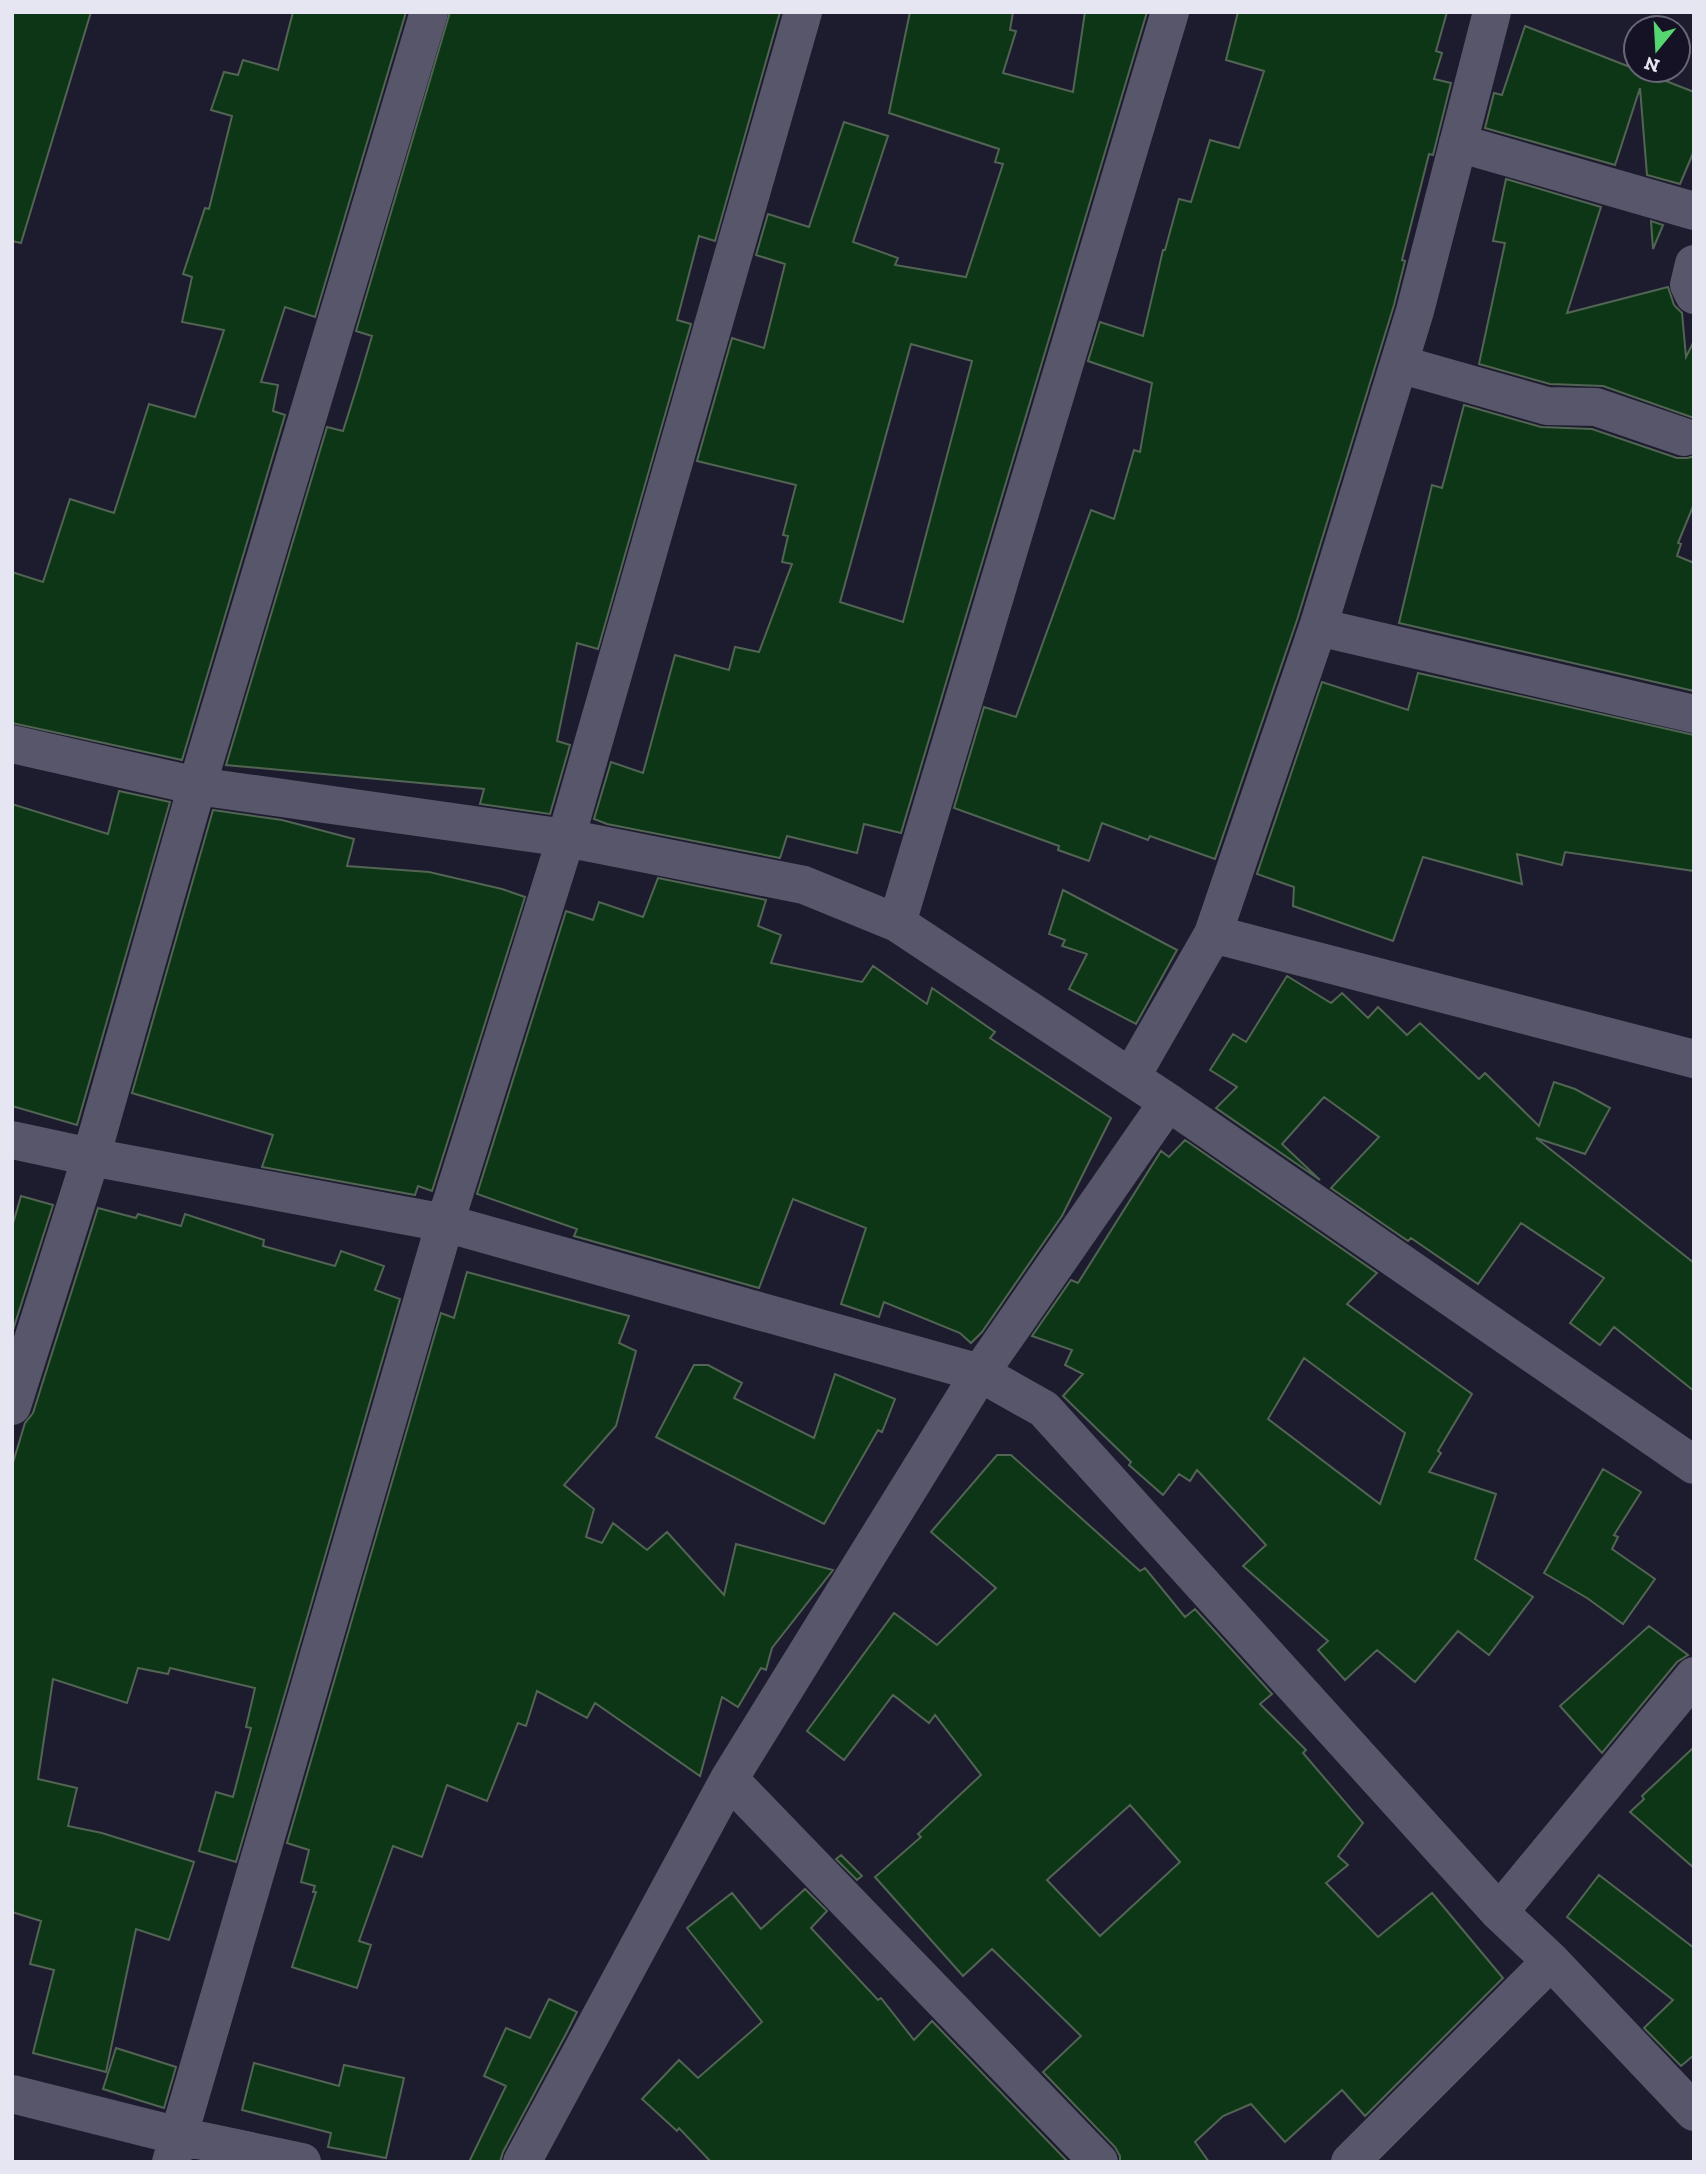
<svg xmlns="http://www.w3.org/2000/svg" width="1706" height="2174" font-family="'Zilla Slab',serif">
  <rect width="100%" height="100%" fill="#1d1c2e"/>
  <!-- building -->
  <path fill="#0d3616" stroke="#526454" stroke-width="2" fill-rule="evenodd" d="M12,12H91L21,243L12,241Z
    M293,12H406L315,317L285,307L261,382L278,385L273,411L285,415L182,760L12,723V572L43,582L70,499L114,513L149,404L195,417L224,330L182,322L192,277L183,274L205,208L209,209L232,116L211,110L224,72L238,75L243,60L278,70Z
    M450,12H780L715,241L699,236L677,320L691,324L598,649L577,643L557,741L570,745L550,814L480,804L484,789L226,765L327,427L343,431L359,380L372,336L356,331Z
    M910,12H1013L1010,30L1016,31L1003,73L1073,92L1085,12H1147L901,833L864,824L857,853L787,836L780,858L607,824L594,819L611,762L643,773L675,655L729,670L735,647L759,652L792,564L782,562L788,536L783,535L796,485L697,461L732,338L764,348L785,264L756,255L768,214L809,227L844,122L888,136L853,242L898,258L895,265L966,277L1003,164L995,162L999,149L889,113ZM911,344L972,361L903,622L840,602Z
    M1238,12H1447L1436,51L1442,53L1434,79L1451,83L1433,155L1429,154L1402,260L1405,261L1394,305L1297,620L1215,859L1150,836L1148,840L1102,823L1089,861L1058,850L1059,846L954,808L984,707L1016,717L1091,510L1114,519L1134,450L1140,452L1152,383L1088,361L1100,322L1143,336L1163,250H1165L1179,199L1191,202L1210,140L1239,148L1264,71L1226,60Z
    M1525,26L1694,92V151L1680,184L1647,175L1640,88L1615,165L1485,128L1494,93L1502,95Z
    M1506,179L1601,207L1567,313L1668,287L1674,305L1682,313L1686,357L1694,341V418L1603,386L1550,384L1479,364L1505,243L1493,241Z
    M1651,221L1663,225L1653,249Z
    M1464,405L1541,427L1592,429L1677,458H1688L1694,456V504L1678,543L1681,544L1677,556L1694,563V691L1399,623L1432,485L1442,488Z
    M1418,673L1694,735V871L1565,852L1562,865L1517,854L1522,884L1423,857L1393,941L1293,906L1294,887L1257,874L1322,682L1408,710Z
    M119,791L170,802L77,1125L12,1106V804L108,834Z
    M213,810L282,820L354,839L347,866L429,872L502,889L525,897L432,1191L418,1186L415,1195L262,1167L273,1135L132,1093Z
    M658,878L766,900L758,926L781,935L771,963L862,982L873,966L927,1004L932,988L995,1032L990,1038L1111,1118L1062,1216L982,1332L971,1343L960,1333L884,1302L879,1317L841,1304L866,1228L793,1199L759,1288L574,1236L577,1229L477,1194L566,911L593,920L599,902L643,917Z
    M1063,890L1177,950L1136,1024L1069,989L1087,954L1062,946L1065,940L1049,934Z
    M1287,976L1331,1003L1342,993L1368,1018L1378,1007L1407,1035L1420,1023L1479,1079L1485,1073L1539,1126L1554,1082L1575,1089L1610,1108L1585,1154L1536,1138L1694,1263V1391L1614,1327L1600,1345L1570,1323L1604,1278L1521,1223L1478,1284L1411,1238L1408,1241L1331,1188L1379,1137L1324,1097L1282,1144L1320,1180L1216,1108L1237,1087L1210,1070L1233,1034L1246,1042Z
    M1185,1140L1377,1273L1347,1304L1472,1394L1438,1451L1441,1453L1429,1472L1496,1494L1475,1559L1533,1597L1489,1655L1458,1631L1415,1682L1377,1650L1345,1680L1318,1650L1328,1641L1243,1566L1266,1545L1197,1470L1190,1481L1179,1474L1163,1495L1129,1465L1131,1462L1063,1396L1083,1374L1065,1365L1072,1350L1032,1336L1071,1280L1078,1283L1161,1151L1169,1157ZM1304,1358L1405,1433L1380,1504L1268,1419Z
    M21,1196L53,1205L12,1333V1227Z
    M98,1208L136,1218L138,1214L181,1226L185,1214L264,1240L263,1246L335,1266L341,1251L384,1266L375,1290L400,1299L236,1862L199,1851L216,1792L233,1797L251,1728L246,1727L255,1688L170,1668L168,1674L138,1668L127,1703L53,1679L38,1779L77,1788L68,1826L102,1833L194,1862L169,1940L136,1929L106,2072L33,2053L54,1970L30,1964L41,1921L12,1912V1466L25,1423L33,1413Z
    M467,1272L629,1316L619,1343L636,1351L616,1426L564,1485L594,1509L586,1537L602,1543L613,1523L647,1550L667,1532L724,1595L736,1544L833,1570L772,1648L766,1670L761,1668L738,1707L722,1697L700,1776L595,1703L587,1718L537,1691L526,1726L518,1723L487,1801L447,1785L422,1857L393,1846L359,1941L371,1945L357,1988L292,1967L316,1892H313L315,1886L301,1882L309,1850L287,1843L441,1313L454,1318Z
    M694,1365H708L742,1383L734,1398L814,1438L835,1374L895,1399L882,1432L878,1430L824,1524L656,1437Z
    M997,1455H1011L1140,1571L1145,1568L1185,1617L1195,1609L1272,1694L1260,1704L1306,1750L1303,1753L1363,1823L1338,1856L1348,1865L1326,1883L1378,1937L1432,1893L1503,1978L1365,2116L1342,2090L1285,2142L1251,2104L1223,2116L1195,2142L1209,2162H1120V2156L1115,2147L1043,2072L1081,2036L992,1949L963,1976L875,1877L921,1837L918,1834L981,1775L935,1715L929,1723L893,1695L844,1760L807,1731L894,1613L937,1645L996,1588L931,1532ZM1130,1805L1180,1862L1100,1936L1047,1880Z
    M1603,1469L1641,1492L1614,1535L1618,1537L1612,1549L1655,1579L1623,1624L1587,1598L1544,1573Z
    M1649,1626L1688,1655L1677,1662L1602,1753L1560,1706Z
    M1694,1747V1868L1630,1812L1644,1799L1642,1796Z
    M841,1855L862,1876L857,1880L836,1859Z
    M1599,1875L1694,1948V2055L1681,2066L1644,2028L1673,2000L1567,1917Z
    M805,1889L827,1911L811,1928L878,2000L881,1998L914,2040L932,2021L1068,2162H711L679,2128L677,2131L642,2099L679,2060L698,2078L762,2022L687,1928L732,1893L761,1929Z
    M549,1999L577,2012L567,2032L503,2152L500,2162H469L506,2086L484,2076L506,2028L530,2038Z
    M116,2048L176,2067L164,2108L103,2089Z
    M254,2063L339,2086L344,2065L404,2078L386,2158L328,2147L331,2133L242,2110Z"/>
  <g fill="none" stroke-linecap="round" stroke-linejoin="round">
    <!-- minor -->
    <path stroke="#57566b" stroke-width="38" d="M1458,143L1694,211
      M1694,264L1689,285L1694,295
      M1399,364L1547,406L1596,407L1684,437
      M1318,627L1694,714
      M12,744L197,786L566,838L804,885L897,923L1168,1102L1694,1465
      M897,923L1170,12
      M1213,934L1694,1059
      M1131,1077L1213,934L1318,627L1415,311L1492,12
      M12,1140L91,1157L445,1223L980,1373L1044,1409L1499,1912L1551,1961L1694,2112
      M12,1406L91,1157L197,786L429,12
      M729,1779L1099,2162
      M1499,1912L1694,1676
      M12,2094L179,2136L302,2162
      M171,2162L445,1223L566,838L803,12
      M522,2162L729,1779L980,1373L1168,1102
      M1350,2162L1551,1961"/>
  </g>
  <!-- border -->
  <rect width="1706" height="2174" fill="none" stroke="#e6e5f2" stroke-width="28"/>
  <!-- north arrow -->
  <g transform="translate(1657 49) rotate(198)"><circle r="33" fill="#141224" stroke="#686676" stroke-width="2"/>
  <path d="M0-5L12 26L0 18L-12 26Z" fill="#56d671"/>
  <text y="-10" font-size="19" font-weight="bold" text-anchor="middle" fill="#e6e5f2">N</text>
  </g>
</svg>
